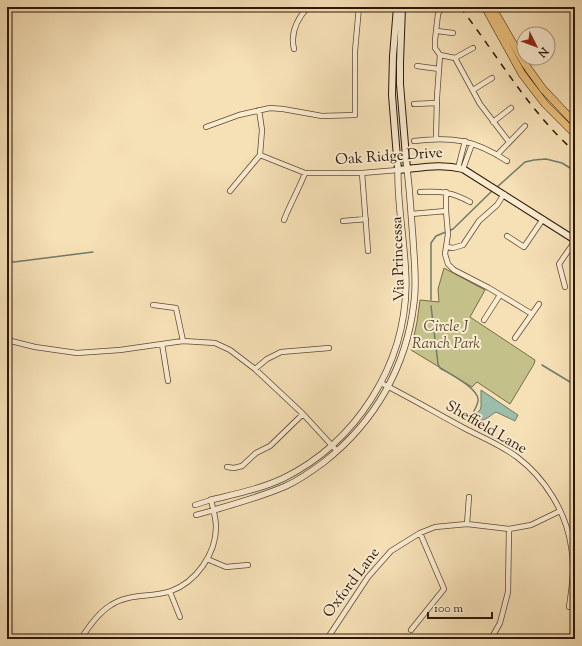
<svg xmlns="http://www.w3.org/2000/svg" width="582" height="646" font-family="'Sorts Mill Goudy',serif">
  <rect width="100%" height="100%" fill="#f6e0b6"/>
  <filter id="stains"><feTurbulence type="fractalNoise" baseFrequency=".005" numOctaves="4"/><feColorMatrix values="0 0 0 0 .2 0 0 0 0 .09 0 0 0 0 .02 0 0 0 .5 -.17"/></filter>
  <radialGradient id="worn" r=".72"><stop offset=".6" stop-color="#630" stop-opacity="0"/><stop offset="1" stop-color="#630" stop-opacity=".3"/></radialGradient>
  <!-- green -->
  <path fill="#c3c089" stroke="#786c49" d="M444,268L485,290L470,317L535,360L534,364L510,404L477,382L472,387L411,350L417,322L420,300L439,302L438,289Z"/>
  <!-- water -->
  <path fill="#9dbdab" stroke="#707b6a" d="M481,390L518,415L515,421L496,412C488,417 481,425 470,419L480,410L481,407Z"/>
  <g fill="none" stroke-linecap="round" stroke-linejoin="round">
    <!-- stream -->
    <path stroke="#707b6a" stroke-width="1.5" d="M496,188L525,162L534,160L546,159L562,163L575,171
      M7,260L14,262L93,252
      M431,300V243L436,236L453,229L493,190
      M431,306L438,364L440,368C450,374 480,389 478,401C477,407 472,414 470,419
      M542,365L575,385"/>
    <defs>
      <path id="minor" d="M437,31L453,33
        M294,49C290,33 297,19 308,7
        M440,55L455,58L480,104L509,142
        M455,58L473,48
        M417,66L439,69
        M473,90L492,78
        M414,104L437,103
        M493,122L511,108
        M206,127L239,115L270,108L283,109L322,116L355,115V51L359,7
        M436,138L437,97L440,55L435,48V40L438,14L442,7
        M414,141C452,136 475,140 507,161
        M260,155L305,173H362L398,170
        M497,155L525,126
        M458,168L465,141
        M463,169L472,144
        M362,173L368,251
        M230,191L260,155L262,130L259,110
        M420,192C441,191 452,192 470,202
        M446,192V211L448,234L445,254L448,264L454,270L489,288L532,314
        M411,214L446,211
        M284,220C290,204 299,189 305,173
        M343,221L366,219
        M507,236L524,247L543,219
        M447,247L453,248L463,245L479,221L497,205L504,194
        M565,287L559,264L575,241
        M153,305L176,308L183,341
        M484,320L500,295
        M515,338L539,304
        M7,340L35,347L77,353L120,350L183,341L215,343L230,350L255,369L303,414L337,451
        M162,344L168,381
        M255,369L267,359L281,352L329,348
        M381,383C409,397 436,413 464,428C481,437 501,445 517,457C545,478 566,512 571,546C575,566 572,587 569,607
        M227,467L234,468L242,466L256,453L270,446L303,414
        M196,515L214,510
        M467,524L469,497
        M207,559L226,567L248,565
        M170,592L180,617
        M411,630L444,589L420,533
        M81,639C89,626 98,613 111,605C129,593 151,598 171,591C196,582 216,554 216,527C216,518 213,509 211,500L195,505
        M327,639L368,577L391,551L420,533L435,527L467,524L509,529L531,525L560,511
        M491,639L500,623L508,592L509,529"/>
      <path id="tertiary" d="M211,500C235,494 261,489 284,478C356,442 405,366 406,285C406,247 397,208 398,170
        M214,510C238,503 263,496 286,486C299,480 312,471 324,462C375,422 407,366 414,302C417,281 414,260 413,239C411,215 410,192 407,169"/>
      <path id="secondary" d="M397,7L393,56L392,95L398,170C421,168 440,163 463,169L575,240
        M402,7L400,62V84L407,169"/>
      <path id="primary" d="M485,7L522,74L545,104L575,134
        M492,7L525,64L543,89L575,123"/>
    </defs>
    <!-- minor casing -->
    <use href="#minor" stroke="#5f4934" stroke-width="6"/>
    <!-- tertiary casing -->
    <use href="#tertiary" stroke="#5f4934" stroke-width="7"/>
    <!-- secondary casing -->
    <use href="#secondary" stroke="#2d1709" stroke-width="8"/>
    <!-- primary casing -->
    <use href="#primary" stroke="#2d1709" stroke-width="8"/>
    <!-- minor -->
    <use href="#minor" stroke="#f9ebd0" stroke-width="4.5"/>
    <!-- tertiary -->
    <use href="#tertiary" stroke="#f9ebd0" stroke-width="5.5"/>
    <!-- secondary -->
    <use href="#secondary" stroke="#f9ebd0" stroke-width="6"/>
    <!-- primary -->
    <use href="#primary" stroke="#ebc07b" stroke-width="7"/>
    <!-- rail -->
    <path stroke="#2d1709" stroke-width="1.5" stroke-dasharray="7 7" stroke-linecap="butt" d="M460,7C498,56 528,110 575,152"/>
  </g>
  <g text-anchor="middle" dominant-baseline="central" stroke-width="4" stroke-linejoin="round" paint-order="stroke">
    <!-- street labels -->
    <g font-size="15" fill="#2d1709" stroke="#f9ebd0">
      <text transform="translate(389 157) rotate(-4)">Oak Ridge Drive</text>
      <text transform="translate(399 259) rotate(-92)">Via Princessa</text>
      <text transform="translate(486 428) rotate(30)">Sheffield Lane</text>
      <text transform="translate(352 583) rotate(-53)">Oxford Lane</text>
    </g>
    <!-- park labels -->
    <g font-size="15" font-style="italic" fill="#5a4a2f" stroke="#f9ebd0">
      <text x="446" y="327">Circle J<tspan x="446" dy="17">Ranch Park</tspan></text>
    </g>
  </g>
  <!-- margin -->
  <rect width="582" height="646" fill="none" stroke="#f6e0b6" stroke-width="24"/>
  <rect x="8" y="8" width="566" height="630" fill="none" stroke="#2d1709" stroke-width="2"/>
  <rect x="12" y="12" width="558" height="622" fill="none" stroke="#2d1709"/>
  <!-- north arrow -->
  <g transform="translate(536 46) rotate(132)"><circle r="19" fill="#f9ebd0" stroke="#a79680"/>
  <path d="M0-3L7 15L0 10L-7 15Z" fill="#8f2418"/>
  <text y="-6" font-size="11" font-weight="bold" text-anchor="middle" fill="#2d1709">N</text>
  </g>
  <!-- scale -->
  <path d="M428 612v6h64v-6" fill="none" stroke="#2d1709" stroke-width="2"/>
  <text x="434" y="612" font-size="12" fill="#2d1709" stroke="#f9ebd0" stroke-width="3" paint-order="stroke">100 m</text>
  <rect width="100%" height="100%" filter="url(#stains)"/>
  <rect width="100%" height="100%" fill="url(#worn)"/>
</svg>
